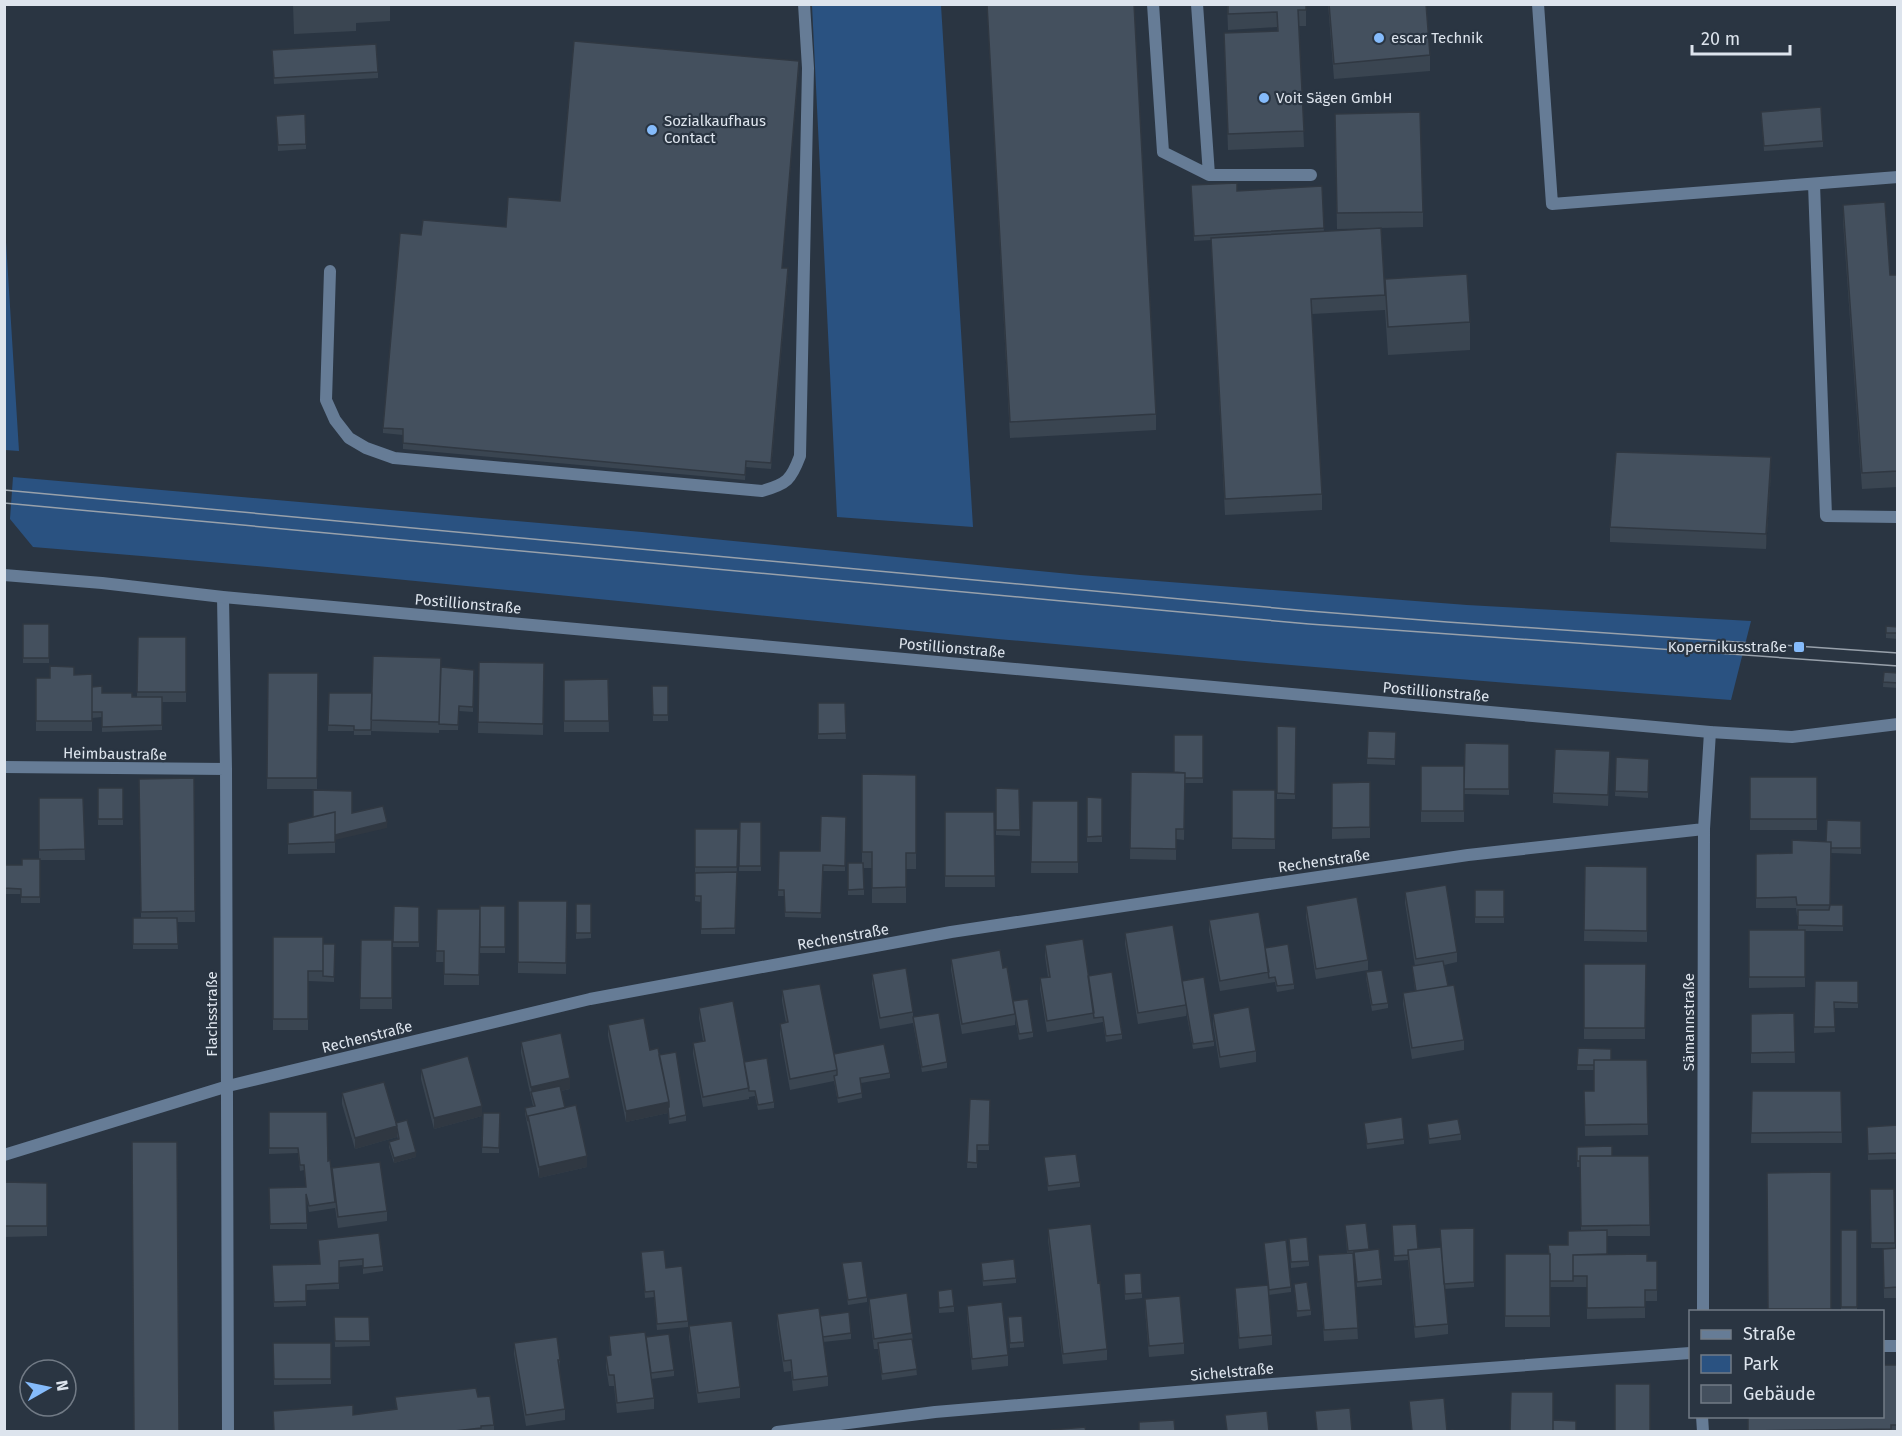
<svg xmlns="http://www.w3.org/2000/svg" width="1902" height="1436" font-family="'Fira Sans',sans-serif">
  <rect width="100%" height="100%" fill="#2a3542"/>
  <!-- green -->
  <path fill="#2a5281" d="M812,5H941L973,527L837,517Z
    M4,226H5L19,451L5,450Z
    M13,477L642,532L1080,575L1467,605L1751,621L1731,700C1483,682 1236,661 988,638C670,607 352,572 33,547L10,519Z"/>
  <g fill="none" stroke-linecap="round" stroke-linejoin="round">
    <!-- service -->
    <path stroke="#667c96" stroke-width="12" d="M1153,4L1163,152L1209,175H1311
      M1197,4L1209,175
      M1538,4L1552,204L1898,177
      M1814,184L1826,516L1898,517
      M330,271L326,400L335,420L349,438L366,448L394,458L762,491C787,484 791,480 800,456L808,68L804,4"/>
    <!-- minor -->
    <path stroke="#667c96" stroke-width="12" d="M223,597L226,769L228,1432
      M4,767L226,769
      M4,1155L228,1086L590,999L951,932L1263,885L1468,855L1704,829
      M1703,1312L1704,829L1710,732
      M1882,1346H1898
      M1702,1416L1703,1432
      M777,1432L935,1412L1272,1384L1690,1353"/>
    <!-- tertiary -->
    <path stroke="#667c96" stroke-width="12" d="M4,575L102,583L223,597L1710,732L1792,737L1898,724"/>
    <!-- tram -->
    <path stroke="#98a1ab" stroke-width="1.5" d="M4,490L1309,611L1447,622L1898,653
      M4,503L1309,624L1898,666"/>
  </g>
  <!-- wall -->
  <path fill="#3a4551" d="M293,4H390V21L356,23V31L294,34Z
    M987,4L1156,414V430L1010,438Z
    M1227,4H1306V26H1299L1304,147L1228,150L1224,33L1277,31V27L1228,30Z
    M1328,4H1426L1430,55V71L1334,79Z
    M272,50L378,72V78L274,84Z
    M799,66L782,268L788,274L771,469L746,467L745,480L403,449V435L383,433V428L421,235L506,227L560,201Z
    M1761,112L1823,141V147L1764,151Z
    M276,116L306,144V149L278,151Z
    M1335,130L1423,212V227L1337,229Z
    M1191,185L1237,191L1322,186L1324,232L1385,286L1470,322V350L1388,355L1385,310L1312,314L1322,494V510L1225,515L1211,240L1194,241Z
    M1843,205L1890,275H1898V487L1862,489L1843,221Z
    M1771,473L1766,549L1610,542V527Z
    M23,624H49V663H23Z
    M1886,626L1898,627V639L1886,638Z
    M138,637H186V702H162V730L102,732V717L92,718V713V731H36V678H50L74,675L102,693L137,697Z
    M479,662L544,663L543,735L478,733Z
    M441,667L474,670L473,712L459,711L458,730H439V733L371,731V735H354V731H328L329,693H372Z
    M1884,672L1898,673V688L1883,687Z
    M268,673H318L317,789H267Z
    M608,679L609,732H564V680Z
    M652,686H668V721H653Z
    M818,703H845L846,739H818Z
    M1277,726L1296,727L1295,799H1277Z
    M1368,731L1396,732L1395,765L1367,764Z
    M1203,735V783H1185L1184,840L1176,839V860L1130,859L1131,772H1174Z
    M1465,743L1509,744V795L1464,794Z
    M1616,757L1649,759L1648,798L1615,796Z
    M1610,762L1608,806L1553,803V793Z
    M1421,766H1464V822H1421Z
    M862,774L916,775V869H906V903H872V868H864V895H848V863H862Z
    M1750,777H1817V830H1750Z
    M194,778L195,922H177L178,949H133V918H141L139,779Z
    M1370,782V838L1332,839V783Z
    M98,788H123V825H98Z
    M996,788L1019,789L1020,836L996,835Z
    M1232,790H1275V849H1232Z
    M1087,797L1102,798V842H1087Z
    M39,798H83L85,860H40V903H21V894H4V865H22L39,859Z
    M1032,801H1078V873H1031Z
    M945,812H994L995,887H945Z
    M352,813L387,828L335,822V853L288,854V823Z
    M846,817L845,871H823L821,918L785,917L784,896H778L779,851H820Z
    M1861,821V854L1831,853L1830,905H1843V931H1805V987L1749,988V930H1798V916H1797L1796,908H1756V854L1792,853L1826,842Z
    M740,822H761V871H739Z
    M738,829L735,934H701V902L695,901V867Z
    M1585,866L1647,867V942L1584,941Z
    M1475,890H1504V923H1475Z
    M1405,892L1457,952V962L1444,965L1448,986L1464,1040V1050L1412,1059L1403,1004V993L1415,991L1412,966H1415L1405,903Z
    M518,901H567L566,974L518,973Z
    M576,904H591V938L576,939Z
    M394,906L419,907V947H393Z
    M480,906H505V953H480Z
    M1306,906L1368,960V970L1316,979L1306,917Z
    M437,909H480L479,985H444V962H436Z
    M1209,920L1265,948L1294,984V989L1277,992L1275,982L1220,991L1209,931Z
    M1125,933L1182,981L1214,1041V1046L1193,1049L1186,1011V1016L1138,1024L1125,944Z
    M273,937L323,945L335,944L334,982L308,981V1030H273Z
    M361,940H392V1009H360Z
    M1045,945L1088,976L1122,1034V1039L1106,1042L1103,1022L1047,1032L1040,989V978L1048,977L1045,956Z
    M951,959L1013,1004L1033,1032V1037L1019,1040L1015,1017V1025L962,1034L951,970Z
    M1584,964H1646L1645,1039H1584Z
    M1366,972L1388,1003V1008L1372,1011L1366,978Z
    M872,974L913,1012V1017L947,1062V1068L922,1072L913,1023L880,1029L872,984Z
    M1815,981H1858V1008H1834L1835,1032L1814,1033Z
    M782,990L834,1054L890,1073V1078L861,1083L862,1098L838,1103L834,1081L790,1090L780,1035V1024L786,1023L782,1001Z
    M699,1008L744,1062L774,1102V1108L758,1110L755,1096L749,1097V1099L703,1107L693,1054V1043L703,1041L699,1018Z
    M1794,1013L1795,1063H1751V1014Z
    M1213,1014L1256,1051V1062L1220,1068L1213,1024Z
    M608,1025L659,1055L686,1115V1121L669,1124L668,1113L626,1122L608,1036Z
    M521,1042L570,1089L561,1091L565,1108L587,1167L539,1178L525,1114V1108L533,1106L521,1053Z
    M1578,1048L1611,1060H1647L1648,1135L1585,1136L1584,1091H1594V1070H1577Z
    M421,1069L482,1116L434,1129L421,1079Z
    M1752,1091H1841L1842,1143H1751Z
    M342,1093L396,1123L416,1157L394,1163L389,1147V1142L398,1139L397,1136V1137L355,1149L342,1104Z
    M970,1099L990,1100L989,1150H977V1168H967Z
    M269,1112L328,1161L332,1173L387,1211V1221L338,1228L335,1207V1208L309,1212L307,1200V1229H270L269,1188L306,1187L304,1170L300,1171L298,1153L269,1154Z
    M483,1113H500L499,1153H482Z
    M1364,1123L1404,1139V1144L1367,1149Z
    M1427,1124L1461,1134V1140L1429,1144Z
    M1898,1125V1159L1868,1160L1867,1127Z
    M1577,1147L1612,1156H1649L1650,1236H1607V1254L1647,1261H1657V1301H1645V1318L1587,1319V1287H1550V1282V1327H1505V1254H1549L1568,1245L1581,1231L1580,1167H1577Z
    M1044,1157L1080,1182V1187L1048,1191Z
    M1831,1172V1311H1768L1767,1173Z
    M4,1182L47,1183V1236L4,1237Z
    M1870,1189H1894L1895,1248H1898V1298H1884L1883,1249L1889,1248H1871Z
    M1366,1223L1369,1250L1382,1279V1285L1357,1287L1354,1256H1353L1358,1339L1324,1341L1318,1255L1347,1253L1345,1225Z
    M1474,1228V1287L1444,1289L1448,1324V1334L1415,1338L1408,1260L1394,1261L1392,1231L1418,1249L1444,1282Z
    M1048,1229L1107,1349V1360L1063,1364L1048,1240Z
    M1841,1230H1857V1311H1841Z
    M1289,1239L1309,1261V1266L1291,1268Z
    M318,1240L383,1266V1271L363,1274V1265L339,1267V1289L306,1290V1306L274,1307L272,1265L320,1264Z
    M1264,1243L1291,1287V1292L1269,1295L1272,1335V1345L1239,1349L1235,1299V1288L1268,1285Z
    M641,1252L666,1268L688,1321V1327L657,1330L654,1297L645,1298Z
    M842,1263L867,1297V1302L848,1305Z
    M981,1263L1016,1278V1283L983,1286Z
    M1124,1280L1142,1293V1298L1125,1300Z
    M1294,1284L1311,1310V1315L1297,1317Z
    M938,1291L954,1306V1312L939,1313Z
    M869,1299L912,1333L917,1375L882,1380L878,1349H874L869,1309Z
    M1145,1299L1184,1343V1354L1149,1357L1145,1310Z
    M967,1306L1008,1355V1366L972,1370L967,1317Z
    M777,1314L820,1316L851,1333V1339L823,1342L828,1376V1386L793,1391L791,1371L784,1372L777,1324Z
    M334,1317H369L370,1346L335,1347Z
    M1008,1317L1024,1342V1347L1010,1348Z
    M689,1326L740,1387V1398L698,1403L689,1337Z
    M609,1336L646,1337L674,1370V1376L651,1379L654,1398V1409L617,1413L614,1386H609L606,1367V1356H610Z
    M273,1343H331V1384L274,1385Z
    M514,1343L560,1360L559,1371L565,1409V1420L526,1426L514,1354Z
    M1898,1365V1431H1748V1416H1882Z
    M395,1397H478L494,1425V1430L482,1431H274L353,1415L396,1409Z"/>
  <!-- shaded-wall -->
  <path fill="#303842" d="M1771,457V473L1766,549V534Z
    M387,822V828L335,840V835Z
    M570,1078V1089L532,1097L531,1087Z
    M669,1102L668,1113V1108V1113L626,1122V1111Z
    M482,1106V1116L434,1129V1118Z
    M397,1126V1137L355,1149V1138Z
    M416,1152V1157L394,1163V1158Z
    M587,1156V1167L539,1178V1167Z"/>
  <!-- building -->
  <path fill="#44505e" stroke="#303842" stroke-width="1.5" d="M987,4H1134L1156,414L1010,422Z
    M1228,4H1306V10H1298L1304,131L1228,134L1224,33L1278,31L1277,12L1228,14Z
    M1329,4H1426L1430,55L1334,64Z
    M574,41L799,61L782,268H788L771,463L746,461L745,475L403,443V429L383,428L400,233L421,235L423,220L506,227L508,197L560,201Z
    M376,44L378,72L274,78L272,50Z
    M1821,107L1823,141L1764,146L1761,112Z
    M1420,112L1423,212L1337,213L1335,114Z
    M305,114L306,144L278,145L276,116Z
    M1237,183V191L1322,186L1324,228L1194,236L1191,185Z
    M1885,202L1890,275H1898V471L1862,473L1843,205Z
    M1381,228L1385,295L1311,299L1322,494L1225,499L1211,238Z
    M1467,274L1470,322L1388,327L1385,279Z
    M1616,452L1771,457L1766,534L1610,527Z
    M4,622H5V670H4Z
    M23,624H49V658H23Z
    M1886,626L1898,627V633H1886Z
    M138,637H186V692H137Z
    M373,656L441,658L439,722L371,720Z
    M479,662L544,663L543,724L478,722Z
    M50,666L74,667V675L92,674V721H36V678H50Z
    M441,667L474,670L473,707L459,706L458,725L439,724Z
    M1884,672L1898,673V683L1883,682Z
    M268,673H318L317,778H267Z
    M608,679L609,721H564V680Z
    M102,686V693H132V697H162V725L102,727V712H92V687Z
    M652,686H668V715H653Z
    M329,693H372L371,730H354V726L328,725Z
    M818,703H845L846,733L818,734Z
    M1277,726L1296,727L1295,794L1277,793Z
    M1368,731L1396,732L1395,759L1367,758Z
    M1174,735H1203V778H1185V773L1174,772Z
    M1465,743L1509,744V789H1464Z
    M1555,749L1610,751L1608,795L1553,793Z
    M1616,757L1649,759L1648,792L1615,791Z
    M1421,766H1464V811H1421Z
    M1131,772L1185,773L1184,829H1176V849L1130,848Z
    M862,774L916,775V853H906V887L872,888V852H862Z
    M1750,777H1817V819H1750Z
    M194,778L195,911L141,912L139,779Z
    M1370,782V827L1332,828V783Z
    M98,788H123V819H98Z
    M996,788L1019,789L1020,830H996Z
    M313,790L352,791V813L383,806L387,822L335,835V812L313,817Z
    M1232,790H1275V839L1232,838Z
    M1087,797L1102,798V836L1087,837Z
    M39,798H83L85,849L39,850Z
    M1032,801H1078V862H1031Z
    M335,812V842L288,844V823Z
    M945,812H994L995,876H945Z
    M821,816L846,817L845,866L823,865L821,913L785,912L784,890H778L779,851H820Z
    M1827,820L1861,821V848H1831V842H1826Z
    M740,822H761V866H739Z
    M695,829H738L737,867H695Z
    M1792,840L1831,842L1830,905H1797L1796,897L1756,898V854L1792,853Z
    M22,859H40V897H21V889L4,888V865H22Z
    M848,863H863L864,889L848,890Z
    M1585,866L1647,867V931L1584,930Z
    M737,872L735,928L701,929V896H695V873Z
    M1446,885L1457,952L1416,959L1405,892Z
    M1475,890H1504V917H1475Z
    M1357,897L1368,960L1316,969L1306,906Z
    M518,901H567L566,963L518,962Z
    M576,904H591V933H576Z
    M1830,905H1843V926L1798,925V910H1829Z
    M394,906L419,907V942H393Z
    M480,906H505V947H480Z
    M437,909H480L479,975L444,974V951H436Z
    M1259,912L1269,972L1220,981L1209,920Z
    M133,918H177L178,944H133Z
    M1173,925L1186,1005L1138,1013L1125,933Z
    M1749,930H1805V977H1749Z
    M273,937H323V971H308V1019H273Z
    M1083,939L1094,1013L1047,1021L1040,978L1050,977L1045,945Z
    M361,940H392V998H360Z
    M323,944H335L334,977L323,976Z
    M1288,944L1294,984L1277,986L1275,977L1269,978L1265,948Z
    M1000,950L1003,968L1007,967L1015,1014L962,1024L951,959Z
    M1443,961L1448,986L1416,991L1412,966Z
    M1584,964H1646L1645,1028H1584Z
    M906,968L913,1012L880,1018L872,974Z
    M1382,970L1388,1003L1372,1005L1366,972Z
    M1112,972L1122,1034L1106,1036L1103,1017L1094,1018L1088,976Z
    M1204,977L1214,1041L1193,1044L1182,981Z
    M1815,981H1858V1003L1834,1002L1835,1027H1814Z
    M820,984L837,1070L790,1079L780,1024L788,1022L782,990Z
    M1454,985L1464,1040L1412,1048L1403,993Z
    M1028,999L1033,1032L1019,1034L1013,1001Z
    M733,1001L749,1088L703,1097L693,1043L705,1041L699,1008Z
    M1249,1007L1256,1051L1220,1057L1213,1014Z
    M939,1013L947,1062L922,1067L913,1017Z
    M1794,1013L1795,1052L1751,1053V1014Z
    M644,1018L650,1050L658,1048L669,1102L626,1111L608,1025Z
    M561,1033L570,1078L531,1087L521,1042Z
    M884,1044L890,1073L860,1078L862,1093L838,1098L834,1076L837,1075V1070L834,1054Z
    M1578,1048L1611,1049V1060H1594V1065H1577Z
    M676,1052L686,1115L669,1119L668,1108L669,1107V1102L659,1055Z
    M468,1056L482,1106L434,1118L421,1069Z
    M767,1058L774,1102L758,1105L755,1091H749L744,1062Z
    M1594,1060H1647L1648,1124L1585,1125L1584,1091H1594Z
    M384,1082L397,1126L355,1138L342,1093Z
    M560,1086L565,1108L528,1116V1121L525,1108L535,1106L531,1092Z
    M1752,1091H1841L1842,1132L1751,1133Z
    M970,1099L990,1100L989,1145H977V1163L967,1162Z
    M576,1105L587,1156L539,1167L528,1116Z
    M269,1112H327L328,1161L330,1160L335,1202L309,1206L306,1194L307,1223L270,1224L269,1188L306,1187L304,1165H300L298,1148H269Z
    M483,1113H500L499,1148L482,1147Z
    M1402,1117L1404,1139L1367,1144L1364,1123Z
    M1458,1119L1461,1134L1429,1139L1427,1124Z
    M407,1120L416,1152L394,1158L389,1142L399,1139L396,1123Z
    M1898,1125V1153L1868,1154L1867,1127Z
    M132,1142H177L179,1431H134Z
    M1612,1146V1156H1580V1161H1577V1147Z
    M1076,1154L1080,1182L1048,1186L1044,1157Z
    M1580,1156H1649L1650,1225L1581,1226Z
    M380,1162L387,1211L338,1217L332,1168Z
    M1831,1172V1309H1768L1767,1173Z
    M4,1182L47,1183V1226H4Z
    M1870,1189H1894L1895,1243H1871Z
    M1366,1223L1369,1249L1348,1251L1345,1225Z
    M1091,1224L1098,1283L1100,1282L1107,1349L1063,1354L1048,1229Z
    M1416,1224L1418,1249L1408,1250V1255L1394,1256L1392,1225Z
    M1474,1228V1282L1444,1284L1440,1229Z
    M1607,1230V1254L1573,1255V1281H1550V1254H1549L1548,1245H1568V1231Z
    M1841,1230H1857V1307H1841Z
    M379,1233L383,1266L363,1268V1259L339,1261V1283L306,1285V1301L274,1302L272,1265L320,1264L318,1240Z
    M1307,1237L1309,1261L1291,1262L1289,1239Z
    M1286,1240L1291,1287L1269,1290L1264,1243Z
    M1441,1247L1448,1324L1415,1327L1408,1250Z
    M1898,1248V1287L1884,1288L1883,1249Z
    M1379,1249L1382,1279L1357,1282L1354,1252Z
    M664,1250L666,1268L682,1266L688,1321L657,1324L654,1291L645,1292L641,1252Z
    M1353,1253L1358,1328L1324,1330L1318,1255Z
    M1505,1254H1550V1316H1505Z
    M1647,1254V1261H1657V1290H1645V1307L1587,1308V1276H1573V1255Z
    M1014,1259L1016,1278L983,1281L981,1263Z
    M862,1261L867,1297L848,1300L842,1263Z
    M1141,1273L1142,1293L1125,1294L1124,1274Z
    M1307,1282L1311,1310L1297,1311L1294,1284Z
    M1268,1285L1272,1335L1239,1338L1235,1288Z
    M952,1289L954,1306L939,1308L938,1291Z
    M907,1293L912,1333L874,1339L869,1299Z
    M1180,1296L1184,1343L1149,1346L1145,1299Z
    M1002,1302L1008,1355L972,1359L967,1306Z
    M819,1308L828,1376L793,1380L791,1360L784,1361L777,1314Z
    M849,1312L851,1333L823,1337L820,1316Z
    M1022,1316L1024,1342L1010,1343L1008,1317Z
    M334,1317H369L370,1341H335Z
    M732,1321L740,1387L698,1393L689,1326Z
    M645,1332L654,1398L617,1403L614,1375H609L606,1356L611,1355L609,1336Z
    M669,1334L674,1370L651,1373L646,1337Z
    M557,1337L560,1360H558L565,1409L526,1415L514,1343Z
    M912,1339L917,1369L882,1374L878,1343Z
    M273,1343H331V1379H274Z
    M1884,1365H1898V1425H1891V1429L1748,1431V1416H1882V1374H1883Z
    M1615,1384H1650V1431H1615Z
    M476,1388L478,1397L490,1396L494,1425L481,1426V1428L454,1431H274L273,1411L353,1405V1415L397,1409L395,1397Z
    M1511,1392H1553V1431H1510Z
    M1444,1398L1447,1431L1453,1430V1431H1412L1409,1401Z
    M1350,1408L1352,1431H1317L1315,1411Z
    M1267,1411L1269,1431H1227L1225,1415Z
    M1174,1420L1175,1431H1139V1422Z
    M1553,1420L1576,1421V1431H1553Z
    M1085,1427L1086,1431H1051V1430Z"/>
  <!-- markers -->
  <g fill="#85bbfb" stroke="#2a3542" stroke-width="2">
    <circle cx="1379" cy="38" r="6"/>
    <circle cx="1264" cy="98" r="6"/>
    <circle cx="652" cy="130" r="6"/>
    <rect x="1793" y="641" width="12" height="12" rx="3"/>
  </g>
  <g text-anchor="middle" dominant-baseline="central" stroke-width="4.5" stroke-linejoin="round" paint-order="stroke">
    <!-- poi labels -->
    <g font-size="15" fill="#dde4ed" stroke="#2a3542" text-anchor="start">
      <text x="1391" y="38">escar Technik</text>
      <text x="1276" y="98">Voit Sägen GmbH</text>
      <text x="664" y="121">Sozialkaufhaus<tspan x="664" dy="17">Contact</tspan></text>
      <text x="1787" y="647" text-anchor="end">Kopernikusstraße</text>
    </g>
    <!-- street labels -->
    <g font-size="15" fill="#dde4ed" stroke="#2a3542">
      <text transform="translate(468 604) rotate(5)">Postillionstraße</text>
      <text transform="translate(952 648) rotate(5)">Postillionstraße</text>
      <text transform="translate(1436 692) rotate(5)">Postillionstraße</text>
      <text transform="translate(115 754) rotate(1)">Heimbaustraße</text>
      <text transform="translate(1324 861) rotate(-8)">Rechenstraße</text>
      <text transform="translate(843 937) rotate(-10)">Rechenstraße</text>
      <text transform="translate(212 1014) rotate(-90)">Flachsstraße</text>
      <text transform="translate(1689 1022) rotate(-90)">Sämannstraße</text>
      <text transform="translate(367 1037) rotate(-14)">Rechenstraße</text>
      <text transform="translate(1232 1372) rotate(-5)">Sichelstraße</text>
    </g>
  </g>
  <!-- border -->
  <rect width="1902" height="1436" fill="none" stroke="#dde4ed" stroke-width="12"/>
  <!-- legend -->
  <rect x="1689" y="1310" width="195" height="108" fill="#2a3542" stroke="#727b86" stroke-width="1.5"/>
  <rect x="1701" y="1330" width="30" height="9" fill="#667c96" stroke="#727b86" stroke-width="1.5"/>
  <text x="1743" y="1340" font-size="18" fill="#dde4ed">Straße</text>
  <rect x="1701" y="1355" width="30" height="18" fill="#2a5281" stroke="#727b86" stroke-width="1.5"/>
  <text x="1743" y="1370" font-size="18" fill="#dde4ed">Park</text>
  <rect x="1701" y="1385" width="30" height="18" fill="#44505e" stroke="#727b86" stroke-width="1.5"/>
  <text x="1743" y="1400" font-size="18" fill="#dde4ed">Gebäude</text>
  <!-- north arrow -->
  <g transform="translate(48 1388) rotate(81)"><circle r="28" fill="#2a3542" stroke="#727b86" stroke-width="1.5"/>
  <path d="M0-4.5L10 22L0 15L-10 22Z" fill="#85bbfb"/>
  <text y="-9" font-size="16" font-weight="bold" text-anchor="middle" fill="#dde4ed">N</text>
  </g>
  <!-- scale -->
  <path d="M1692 45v9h98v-9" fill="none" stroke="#dde4ed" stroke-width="3"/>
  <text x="1701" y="45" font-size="18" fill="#dde4ed" stroke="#2a3542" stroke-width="4.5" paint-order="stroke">20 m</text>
</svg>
